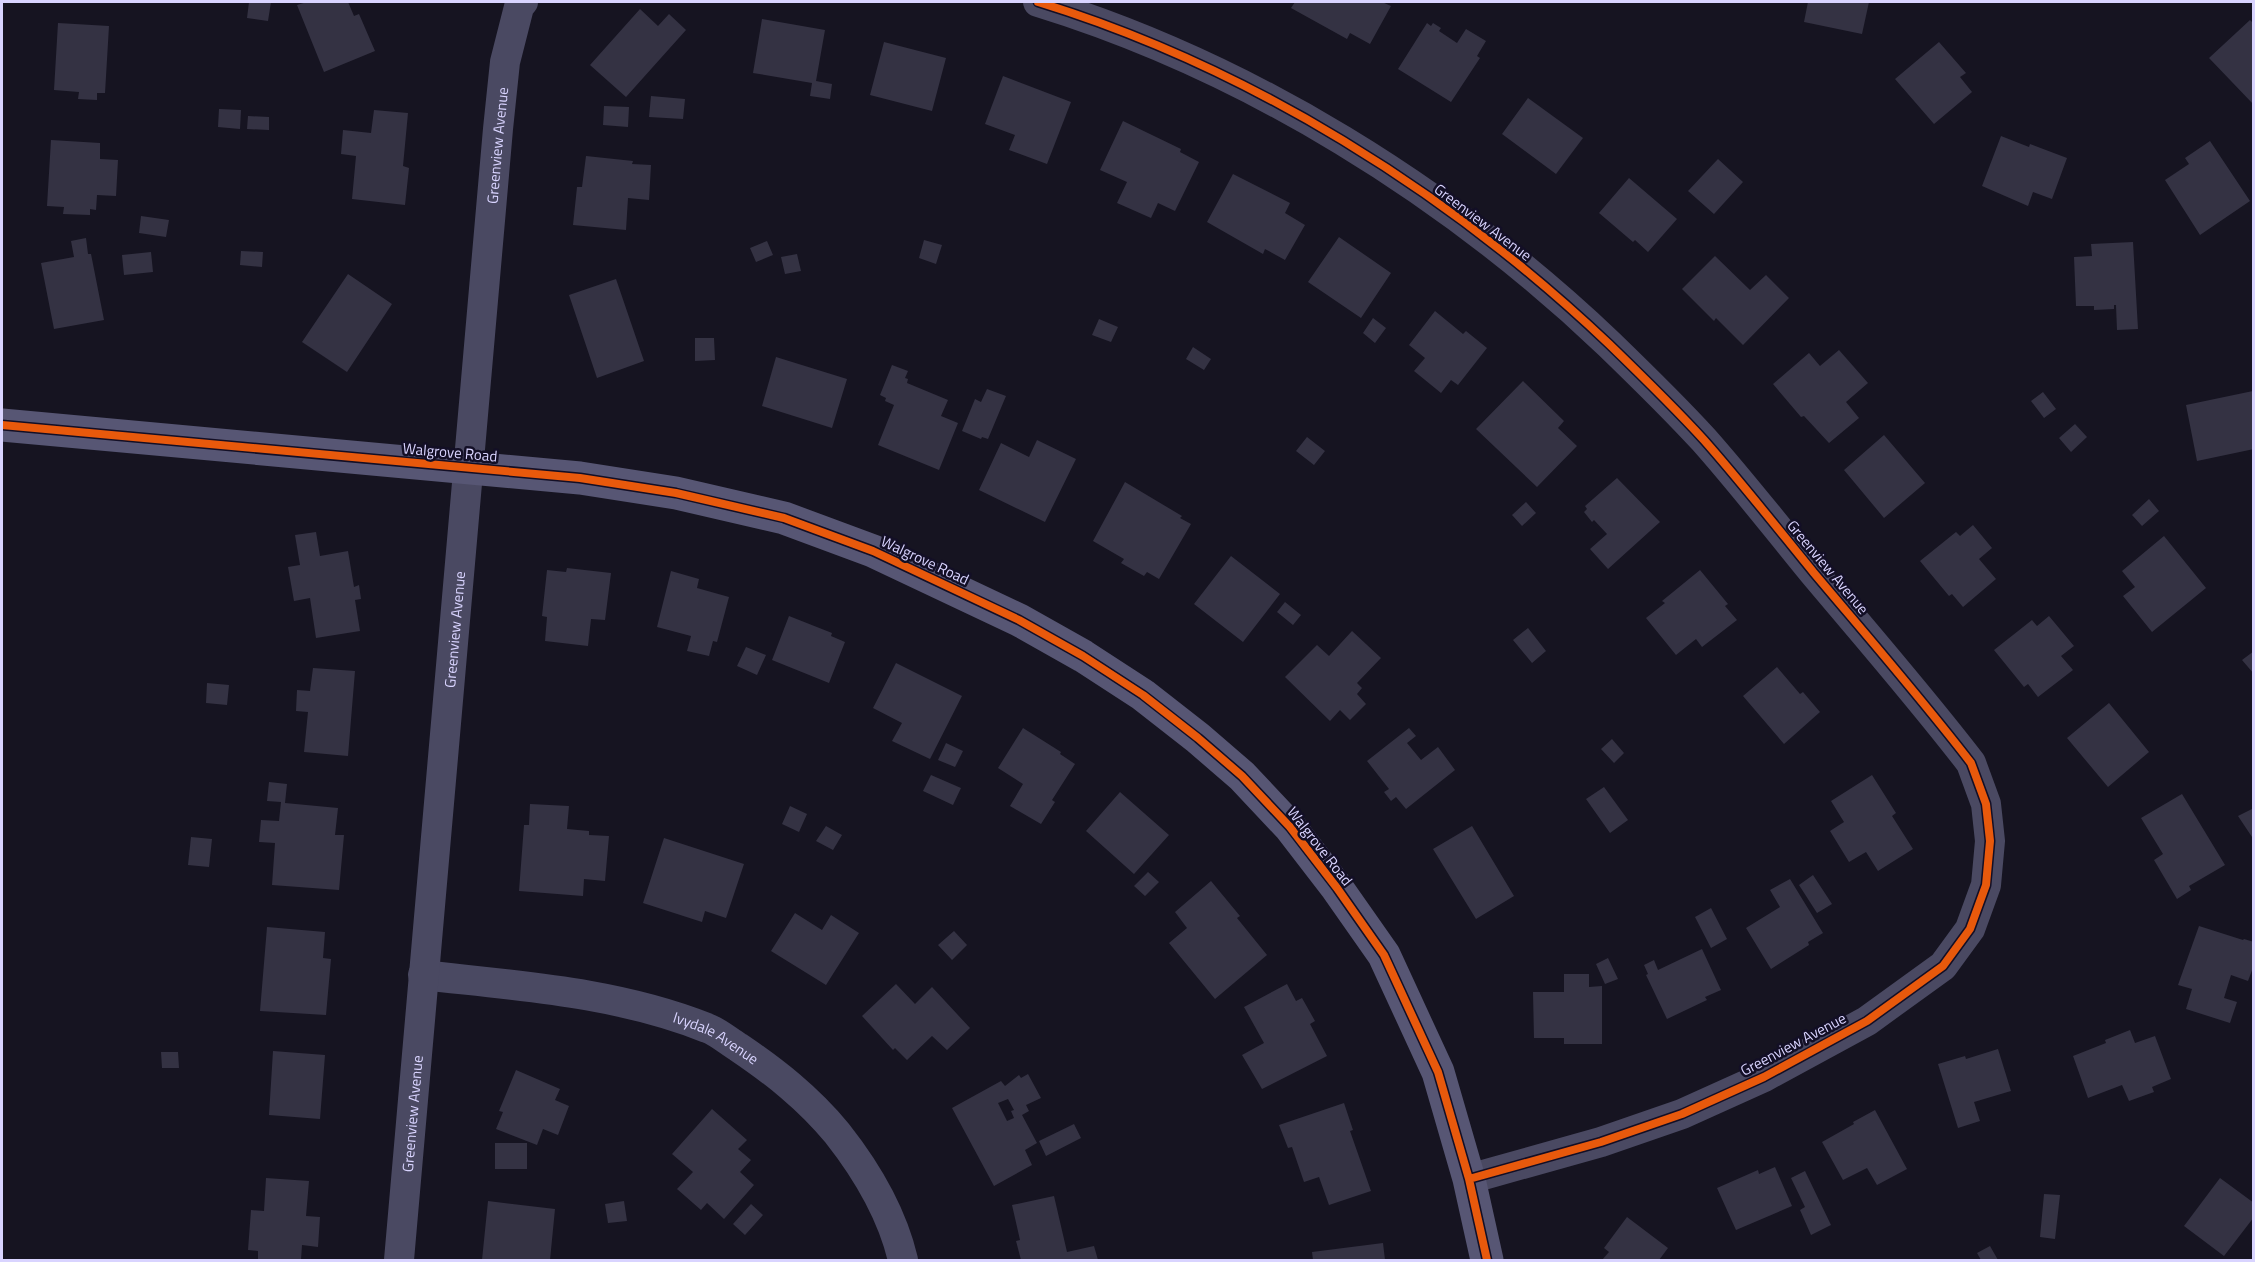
<svg xmlns="http://www.w3.org/2000/svg" width="2255" height="1262" font-family="'Titillium Web',sans-serif">
  <rect width="100%" height="100%" fill="#161421"/>
  <!-- building -->
  <path fill="#343243" fill-rule="evenodd" d="M249,2H271L268,21L247,18Z
    M307,2H348L354,16L359,14L375,51L324,72L297,5Z
    M1295,2H1382L1391,6L1370,44L1350,33L1347,39L1291,8Z
    M1808,2H1869L1862,34L1804,22Z
    M640,9L658,26L669,14L686,30L626,97L590,65Z
    M762,19L825,30L816,81L832,84L830,99L810,96L812,83L753,73Z
    M2250,20L2254,24V105L2209,58Z
    M58,23L109,26L105,93H97V100L78,99L79,92L54,90Z
    M1427,23L1431,26L1433,23L1441,28L1439,31L1457,43L1466,29L1486,41L1477,56L1480,58L1451,102L1398,69Z
    M884,42L946,58L932,111L870,95Z
    M1939,42L1966,73L1960,77L1972,92L1934,124L1895,79Z
    M1003,76L1071,102L1047,164L1009,150L1015,135L985,124Z
    M651,96L685,99L683,119L649,117Z
    M1528,98L1583,138L1556,174L1502,134Z
    M604,106L629,107L628,127L603,125Z
    M219,109L241,110L240,129L218,127Z
    M374,110L408,113L403,166L409,168L405,205L352,199L356,156L341,154L343,130L371,133Z
    M248,116L269,117V130L247,129Z
    M1123,121L1181,149L1180,152L1199,162L1175,211L1158,203L1151,218L1117,203L1127,182L1100,170Z
    M2001,136L2029,147L2030,144L2067,158L2052,199L2033,192L2028,206L1982,186Z
    M51,140L100,143V159L118,160L116,196L97,195L96,210L90,209V215L63,214L64,207L47,206Z
    M2210,141L2250,201L2200,235L2165,180L2189,164L2185,158Z
    M586,156L633,161L632,164L651,165L649,200L628,198L626,230L573,225L577,187H582Z
    M1718,159L1743,182L1714,214L1688,191Z
    M1233,174L1290,203L1285,213L1305,225L1285,260L1265,249L1263,254L1207,222Z
    M1629,178L1677,219L1648,252L1635,240L1633,242L1599,213Z
    M141,216L169,220L166,237L139,233Z
    M1339,237L1391,273L1361,318L1308,282Z
    M86,238L88,254H91L104,320L54,329L41,263L74,257L71,241Z
    M924,240L942,245L936,264L919,258Z
    M767,241L773,255L756,262L750,248Z
    M2133,242L2138,329L2117,330L2116,305H2114V309L2094,310V306H2076L2074,257L2092,256L2091,244Z
    M241,251L263,252L262,267L240,265Z
    M151,252L153,272L124,275L122,255Z
    M797,254L801,271L785,274L781,257Z
    M1715,256L1750,290L1766,275L1789,298L1743,345L1716,318L1714,321L1682,289Z
    M348,274L392,304L347,372L302,342Z
    M616,279L644,361L597,378L569,295Z
    M1435,311L1463,334L1466,331L1487,348L1458,385L1451,380L1441,393L1414,371L1425,358L1409,345Z
    M1373,318L1386,328L1375,343L1363,333Z
    M1099,319L1118,327L1111,342L1092,335Z
    M695,338H714L715,360L695,361Z
    M1193,347L1211,359L1204,370L1186,359Z
    M1839,350L1868,383L1846,402L1859,418L1829,443L1804,416L1801,417L1773,384L1809,353L1820,366Z
    M776,357L847,379L832,428L762,406Z
    M892,365L908,371L905,378L908,379L907,383L948,400L941,416L958,423L939,470L878,445L894,405L885,401L886,398L880,395Z
    M1523,381L1564,421L1558,428L1577,446L1537,487L1476,429Z
    M987,389L1006,396L988,439L982,437L981,439L962,431L975,399L981,402Z
    M2253,391L2254,449L2197,461L2186,405Z
    M2043,392L2056,409L2044,418L2031,401Z
    M2075,424L2087,437L2071,452L2059,438Z
    M1884,435L1925,483L1884,518L1844,470Z
    M1307,437L1325,451L1314,465L1296,451Z
    M1037,440L1076,459L1045,522L979,490L1001,443L1029,457Z
    M1617,478L1660,522L1608,569L1590,549L1607,534L1594,520L1592,522L1584,512L1587,509L1585,506Z
    M1125,482L1182,516L1180,518L1191,524L1159,579L1147,572L1144,576L1121,563L1124,559L1093,541Z
    M2149,499L2159,511L2142,526L2132,515Z
    M1526,502L1536,513L1522,526L1512,515Z
    M1973,525L1992,548L1979,559L1996,579L1963,607L1952,594L1949,596L1920,561L1956,532L1960,536Z
    M316,532L320,556L348,551L354,587L359,585L361,599L355,600L360,631L316,638L310,598L294,601L288,567L300,565L295,535Z
    M2164,536L2206,588L2152,632L2123,596L2135,587L2122,571Z
    M1231,556L1280,594L1243,642L1194,604Z
    M567,568L611,573L605,620L591,619L588,646L545,641L547,617L542,616L547,570L566,572Z
    M1700,570L1728,604L1725,606L1737,620L1702,647L1696,639L1676,655L1646,618L1665,603L1662,601Z
    M671,571L699,579L697,588L729,597L717,642L713,641L709,656L687,651L691,636L657,627Z
    M1285,602L1301,615L1293,625L1277,612Z
    M789,616L832,633L831,636L845,642L829,683L772,660Z
    M2049,616L2074,646L2061,656L2073,670L2038,697L2028,684L2024,687L1994,650L2032,620L2037,626Z
    M1528,628L1546,651L1532,663L1513,640Z
    M1352,631L1381,658L1357,683L1362,688L1357,694L1366,704L1350,720L1340,710L1330,721L1285,677L1317,645L1329,656Z
    M746,647L766,655L757,675L737,666Z
    M2254,651V674L2242,660Z
    M896,663L962,696L930,759L892,741L902,723L873,708Z
    M1777,667L1800,694L1803,692L1820,712L1784,744L1743,696Z
    M313,668L355,671L348,756L304,752L308,712L296,711L297,690L310,691Z
    M207,683L229,685L227,705L206,703Z
    M2109,703L2149,752L2108,787L2067,738Z
    M1023,728L1061,752L1060,754L1075,764L1052,800L1055,802L1041,824L1010,806L1023,784L998,768Z
    M1409,728L1416,736L1407,743L1421,760L1438,747L1455,770L1406,809L1396,797L1391,801L1384,792L1389,789L1367,761Z
    M1612,739L1624,753L1614,763L1601,749Z
    M946,743L963,751L955,767L938,760Z
    M931,775L961,788L953,805L923,791Z
    M1872,775L1896,813L1892,816L1913,849L1878,871L1866,852L1849,862L1830,831L1844,822L1831,801Z
    M269,782L287,784L285,803L338,808L335,835H344L339,890L272,885L275,843L259,842L261,820L279,821L281,802L267,801Z
    M1604,787L1628,820L1610,833L1586,799Z
    M1120,792L1169,835L1134,874L1086,831Z
    M2182,794L2225,865L2189,886L2191,890L2177,899L2154,860L2163,854L2141,818Z
    M530,804L569,806L567,829L589,831V835L609,836L605,881L584,879L583,896L519,891L524,825H529Z
    M790,806L807,814L799,832L782,824Z
    M2254,808V840L2238,816Z
    M826,826L842,835L833,850L816,841Z
    M1472,826L1514,896L1476,919L1433,849Z
    M191,837L212,839L209,867L188,865Z
    M664,838L744,864L726,918L705,911L702,922L643,903Z
    M1148,872L1159,882L1145,896L1134,886Z
    M1813,875L1832,904L1817,913L1799,885Z
    M1790,879L1823,933L1808,942L1809,945L1771,969L1746,928L1780,907L1770,890Z
    M1211,881L1240,916L1237,918L1267,955L1215,999L1169,943L1187,928L1175,912Z
    M1711,908L1727,939L1711,948L1695,917Z
    M795,913L822,930L831,915L859,933L826,985L771,951Z
    M2199,926L2243,940L2244,939L2254,942V965L2248,981L2231,975L2224,998L2237,1002L2230,1023L2186,1009L2192,989L2178,985Z
    M267,927L325,932L323,958L331,959L326,1015L260,1011Z
    M954,931L967,945L952,960L938,945Z
    M1702,949L1721,990L1705,997L1707,1000L1667,1019L1646,975L1648,974L1644,965L1654,960L1658,970Z
    M1608,958L1618,979L1605,984L1596,964Z
    M1564,974H1589V987L1602,986V1044H1564V1038H1534L1533,992H1564Z
    M896,984L915,1004L932,987L970,1028L947,1050L932,1036L907,1060L895,1048L893,1050L862,1016Z
    M1287,984L1296,1001L1302,998L1315,1021L1310,1024L1327,1056L1262,1089L1242,1055L1264,1043L1244,1007Z
    M2130,1030L2135,1043L2155,1036L2171,1079L2152,1087L2154,1092L2129,1101L2122,1085L2088,1098L2073,1056L2106,1043L2105,1040Z
    M1998,1049L2011,1091L1974,1102L1980,1121L1958,1128L1938,1064L1965,1056L1966,1059Z
    M273,1051L325,1055L320,1119L269,1115Z
    M161,1052H178L179,1068H162Z
    M516,1070L560,1089L555,1100L569,1106L558,1135L543,1129L537,1145L496,1129L503,1112L499,1111Z
    M1028,1074L1041,1098L1026,1105L1029,1111L1022,1115L1037,1143L1025,1150L1032,1165L994,1186L952,1108L1001,1081L1005,1086L1019,1075L1021,1078ZM1008,1099L1014,1110L1011,1111L1014,1118L1007,1121L998,1103Z
    M1344,1103L1353,1130L1350,1131L1371,1191L1329,1205L1319,1177L1304,1182L1292,1147L1288,1148L1279,1125Z
    M712,1109L747,1140L738,1149L751,1160L740,1172L754,1185L724,1219L707,1203L701,1210L677,1189L693,1172L672,1154Z
    M1875,1110L1907,1169L1877,1185L1867,1168L1843,1180L1822,1142L1854,1124L1853,1122Z
    M1074,1124L1081,1138L1046,1156L1039,1141Z
    M495,1143H527V1169H495Z
    M1775,1167L1792,1206L1736,1230L1717,1188L1758,1170L1759,1174Z
    M1805,1171L1831,1225L1811,1235L1800,1210L1805,1207L1791,1178Z
    M266,1178L309,1181L306,1216L320,1217L318,1247L302,1245L301,1260H258V1251L248,1250L251,1210L264,1211Z
    M2220,1178L2254,1203V1217L2224,1256L2184,1226Z
    M2044,1194L2060,1195L2055,1239L2040,1237Z
    M1054,1196L1067,1252L1094,1246L1098,1260H1021L1016,1241L1020,1240L1012,1205Z
    M488,1201L555,1209L550,1260H482Z
    M624,1201L627,1221L608,1223L605,1204Z
    M751,1204L763,1215L745,1235L733,1224Z
    M1627,1217L1668,1248L1659,1260H1602L1609,1252L1604,1248Z
    M1383,1243L1385,1260H1313L1312,1252Z
    M1990,1246L1998,1260H1981L1977,1253Z"/>
  <g fill="none" stroke-linecap="round" stroke-linejoin="round">
    <!-- street -->
    <g stroke="#4a4962" stroke-width="30">
      <path d="M1038,2C1249,67 1449,192 1609,344C1641,375 1674,407 1704,440C1742,483 1778,529 1814,573C1867,636 1921,698 1971,763L1986,804L1990,841L1986,885L1970,929L1943,966L1867,1021L1764,1077L1682,1114L1601,1142L1469,1179"/>
      <path id="s1" d="M423,975C519,986 617,992 707,1028C718,1032 728,1041 738,1047C775,1072 808,1098 837,1133C867,1171 892,1213 903,1260"/>
      <path id="s2" d="M399,1260L498,129L505,62L519,7L523,2"/>
    </g>
    <!-- secondary -->
    <path stroke="#575674" stroke-width="33" d="M2,425L580,478L676,493L784,518L873,551L1019,620L1083,656L1143,695L1198,738L1242,776L1290,827L1337,888L1384,955L1438,1072L1469,1179L1487,1260"/>
    <defs>
      <path id="cycleway" d="M1038,2C1249,67 1449,192 1609,344C1641,375 1674,407 1704,440C1742,483 1778,529 1814,573C1867,636 1921,698 1971,763L1986,804L1990,841L1986,885L1970,929L1943,966L1867,1021L1764,1077L1682,1114L1601,1142L1469,1179
        M2,425L580,478L676,493L784,518L873,551L1019,620L1083,656L1143,695L1198,738L1242,776L1290,827L1337,888L1384,955L1438,1072L1469,1179L1487,1260"/>
    </defs>
    <!-- cycleway casing -->
    <use href="#cycleway" stroke="#130f26" stroke-width="11"/>
    <!-- cycleway -->
    <use href="#cycleway" stroke="#e8590c" stroke-width="8"/>
  </g>
  <g text-anchor="middle" dominant-baseline="central" stroke-width="5" stroke-linejoin="round" paint-order="stroke">
    <!-- street labels -->
    <g font-size="15" fill="#d9d4ff" stroke="#130f26">
      <text stroke="none"><textPath href="#s2" startOffset="1119">Greenview Avenue</textPath></text>
      <text transform="translate(1483 222) rotate(37)">Greenview Avenue</text>
      <text transform="translate(450 452) rotate(5)">Walgrove Road</text>
      <text transform="translate(925 560) rotate(25)">Walgrove Road</text>
      <text transform="translate(1828 567) rotate(50)">Greenview Avenue</text>
      <text stroke="none"><textPath href="#s2" startOffset="633">Greenview Avenue</textPath></text>
      <text transform="translate(1320 846) rotate(52)">Walgrove Road</text>
      <text stroke="none"><textPath href="#s1" startOffset="302">Ivydale Avenue</textPath></text>
      <text transform="translate(1793 1044) rotate(-28)">Greenview Avenue</text>
      <text stroke="none"><textPath href="#s2" startOffset="147">Greenview Avenue</textPath></text>
    </g>
  </g>
  <!-- border -->
  <rect width="2255" height="1262" fill="none" stroke="#d9d4ff" stroke-width="6"/>
</svg>
